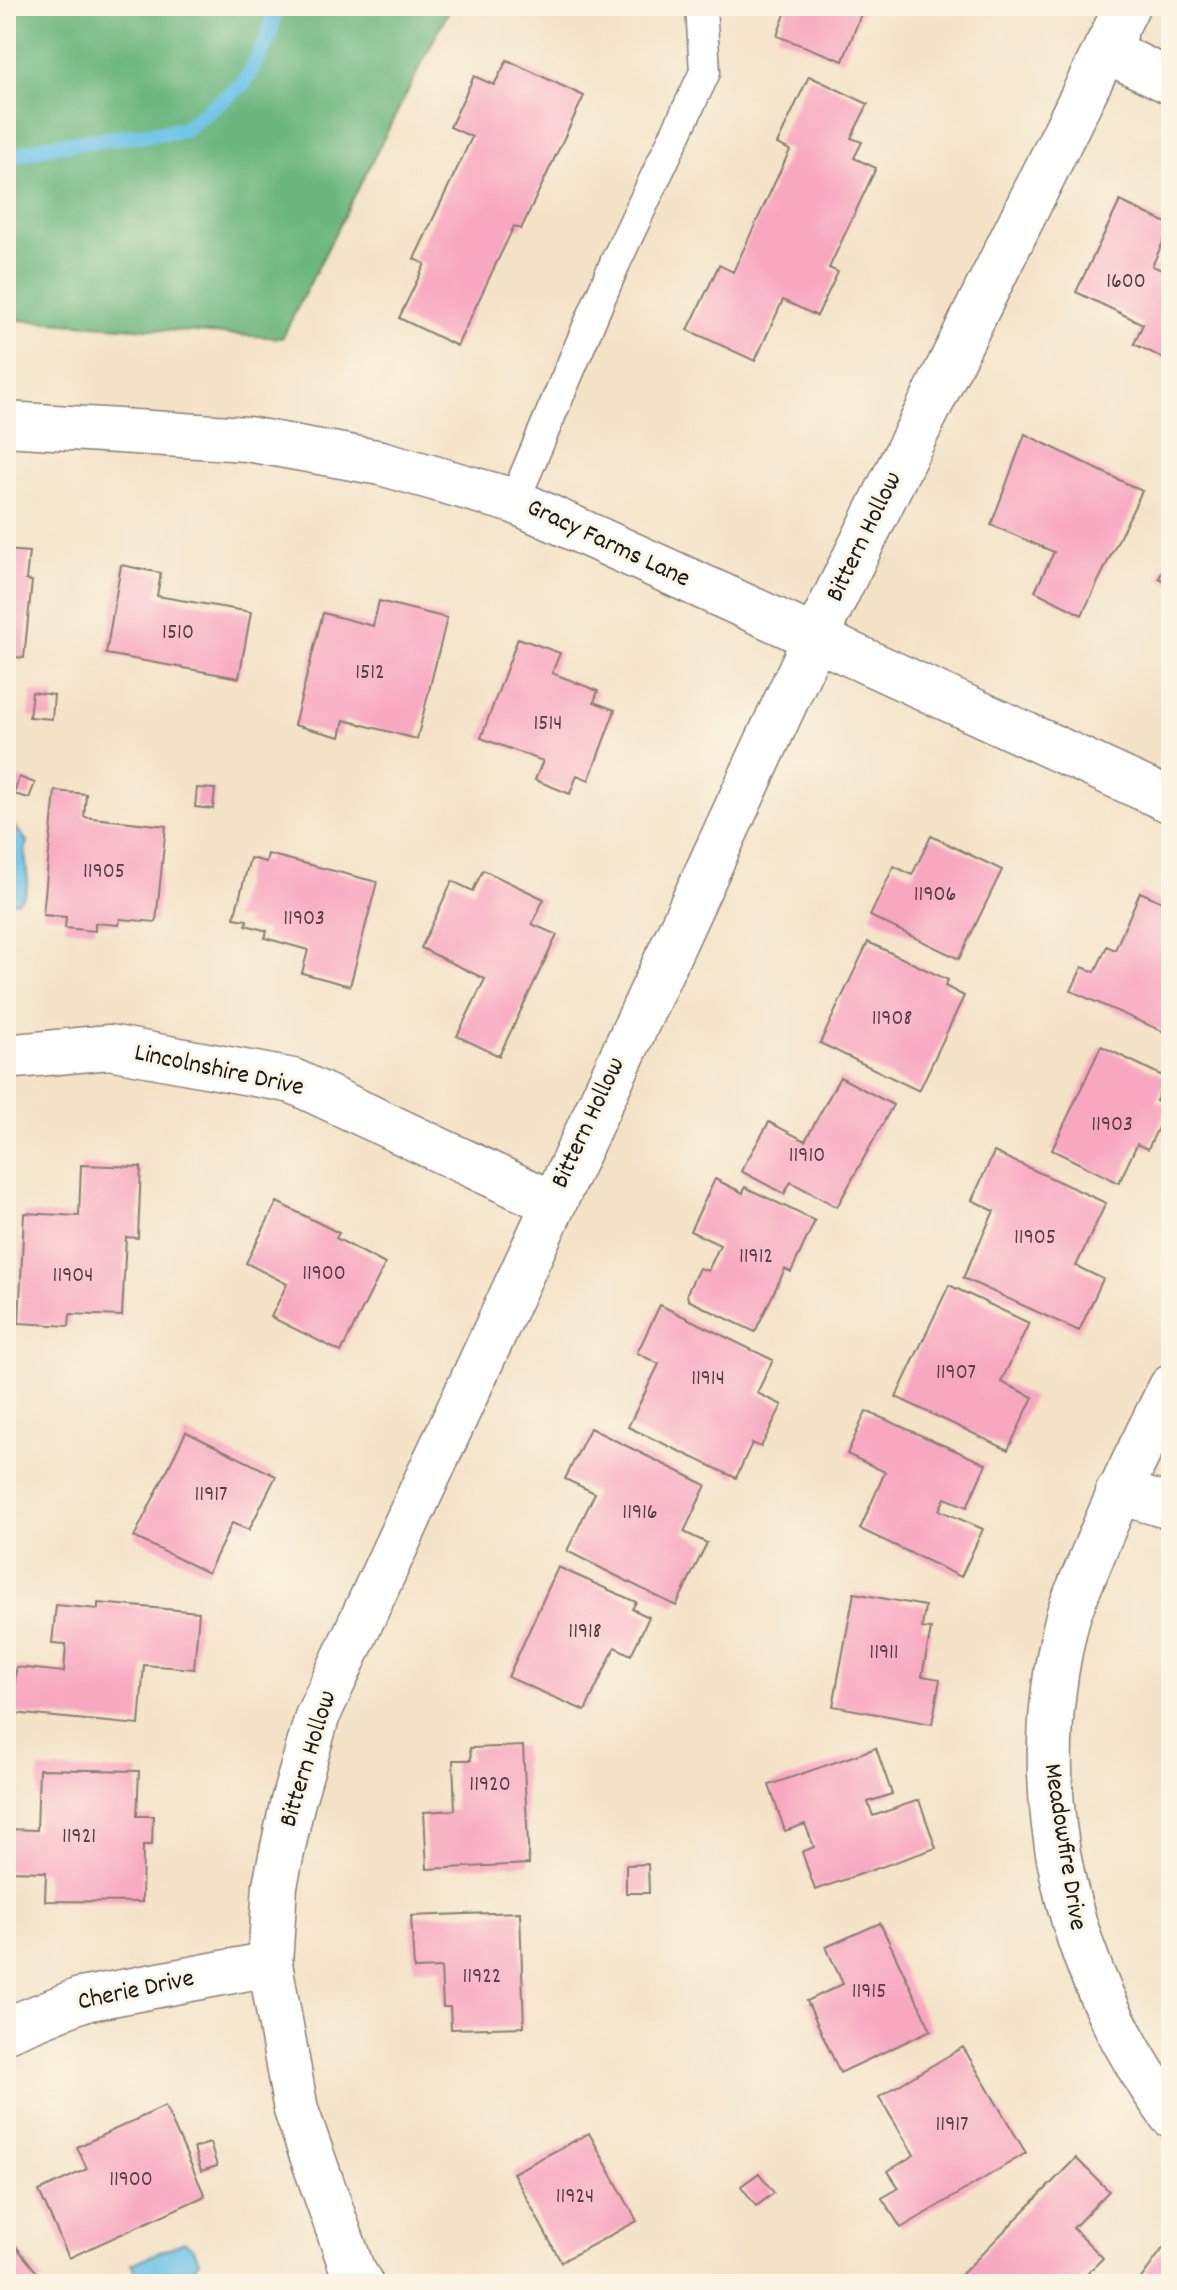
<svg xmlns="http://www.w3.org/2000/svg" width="1177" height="2290" font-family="Dekko,sans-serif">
  <rect width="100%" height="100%" fill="#fcf5e5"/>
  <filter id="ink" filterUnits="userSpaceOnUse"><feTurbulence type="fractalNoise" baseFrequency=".0125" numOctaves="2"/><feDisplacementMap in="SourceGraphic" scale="16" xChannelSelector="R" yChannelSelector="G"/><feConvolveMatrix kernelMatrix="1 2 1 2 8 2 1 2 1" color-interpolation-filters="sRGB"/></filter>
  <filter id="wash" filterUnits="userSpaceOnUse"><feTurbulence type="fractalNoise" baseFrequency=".006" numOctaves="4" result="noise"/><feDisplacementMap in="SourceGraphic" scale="32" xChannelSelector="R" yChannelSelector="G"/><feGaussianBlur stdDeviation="1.8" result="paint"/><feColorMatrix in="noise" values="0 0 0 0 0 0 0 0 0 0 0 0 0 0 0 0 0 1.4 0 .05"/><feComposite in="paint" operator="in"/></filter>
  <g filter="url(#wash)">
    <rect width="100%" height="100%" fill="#f4e2c7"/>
    <!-- forest -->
    <path fill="#6cb67e" stroke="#44694d" stroke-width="2" d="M6,6H451L282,338L6,319Z"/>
    <!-- water -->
    <path fill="#6cc3e9" stroke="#447082" stroke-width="2" d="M14,826L27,841C20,864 38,886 17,902L6,901V828Z
      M184,2242L194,2249L199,2261L194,2267L197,2273L171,2284H129L135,2271L131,2264Z"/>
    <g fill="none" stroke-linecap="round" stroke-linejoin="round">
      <!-- stream -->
      <path stroke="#6cc3e9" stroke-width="16" d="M6,159L48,146L183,130L244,83L268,39L276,6"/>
    </g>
    <g id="blocks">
      <!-- building -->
      <path fill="#f8a7c1" d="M788,6H864L843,61L777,36Z
        M507,60L584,96L521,229L514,226L457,346L399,318L425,264L414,259L472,137L450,127L474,76L494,85Z
        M809,76L868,104L851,138L862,142L854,158L876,168L829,268L838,272L817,316L783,300L755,361L688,330L719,265L733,272L790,150L777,144Z
        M1120,201L1171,225L1152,266L1167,272L1171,263L1169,361L1134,344L1143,324L1076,292Z
        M1025,434L1142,491L1082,615L1035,591L1054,552L991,525Z
        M6,550L29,552L26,580L32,581L24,658L6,656Z
        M1171,553V584L1159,578Z
        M121,565L161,573L157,596L251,612L239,678L106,654Z
        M379,601L447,618L417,739L344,720L340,737L294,725L323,613L373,626Z
        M518,638L560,653L552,673L598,691L594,702L615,710L589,780L577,775L570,794L535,780L543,761L481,738Z
        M32,692L54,695L52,719L29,717Z
        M19,777L35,783L29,798L14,794Z
        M197,788L215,789L213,809L195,807Z
        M55,791L86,794L84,817L166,826L156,922L120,919L119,925L95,923V931L65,928L66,917L43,915Z
        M931,836L1002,870L959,959L870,916L894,866L912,875Z
        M268,854L377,882L350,986L302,973L308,950L265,938L267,931L246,925L247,920L234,918L250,858L266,862Z
        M483,870L544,899L532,924L557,935L499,1056L457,1036L485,979L421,948L452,881L473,891Z
        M1140,892L1171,906V1035L1071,991L1082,967L1095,972L1107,946L1115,950Z
        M868,942L948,980L945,986L964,996L919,1091L820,1043Z
        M1101,1046L1167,1078L1156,1101L1168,1106L1148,1149L1137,1144L1119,1183L1052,1150Z
        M840,1077L893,1105L837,1207L791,1182L784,1194L741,1171L769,1122L805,1141Z
        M994,1152L1106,1203L1076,1266L1103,1279L1079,1331L963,1278L994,1211L972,1200Z
        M81,1165L141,1167L138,1238L126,1237L122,1316L70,1314L69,1326L19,1323L24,1213L79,1216Z
        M715,1179L743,1193L745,1187L815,1221L791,1272L785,1269L755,1332L688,1300L687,1293L699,1268L708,1271L720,1245L690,1231Z
        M277,1202L339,1233L336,1238L385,1264L341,1352L271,1317L287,1284L246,1263Z
        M949,1285L1029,1323L1001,1382L1033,1397L1008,1450L896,1397Z
        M660,1305L773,1360L757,1393L782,1405L761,1447L752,1443L736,1478L628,1427L659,1364L637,1353Z
        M866,1411L986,1464L967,1507L945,1498L939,1510L983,1529L961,1577L860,1529L885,1472L847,1454Z
        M590,1428L706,1485L684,1532L707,1543L676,1606L567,1551L595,1493L565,1479Z
        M186,1432L276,1476L249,1530L232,1523L208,1573L134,1537Z
        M558,1567L636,1602L632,1609L649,1617L631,1655L615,1647L585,1711L508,1677Z
        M854,1593L925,1606L922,1628L931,1629L922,1676L940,1679L932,1724L833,1706Z
        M98,1603L199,1612L194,1669L144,1665L139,1725L13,1713L16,1667L64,1672L66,1644L52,1643L56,1605L98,1609Z
        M523,1746L529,1864L427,1869L424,1812L455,1810L453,1760H471L470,1748Z
        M876,1748L892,1794L868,1802L873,1816L919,1800L936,1848L815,1890L802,1852L814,1847L805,1824L785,1831L769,1785Z
        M39,1769L139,1771L137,1816H153L152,1845H143L142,1902L45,1901L46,1872L6,1871V1829L37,1830Z
        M648,1864L649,1893H626V1865Z
        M520,1912L524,2027L451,2029L450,2007H443L441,1968L414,1969L411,1916Z
        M880,1923L931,2030L840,2073L807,2001L843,1984L826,1947Z
        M963,2047L1026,2153L901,2228L882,2198L899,2188L888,2171L914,2155L879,2097Z
        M165,2106L205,2196L69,2258L39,2191L87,2169L77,2147Z
        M589,2133L637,2221L561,2262L513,2173Z
        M210,2143L217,2166L201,2171L194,2148Z
        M1076,2158L1109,2191L1073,2228L1103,2258L1077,2284H971L961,2275Z
        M759,2173L774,2193L756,2206L741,2186Z
        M6,2234L43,2280L38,2284H6Z
        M1164,2247L1171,2252V2284H1137Z"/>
    </g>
  </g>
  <g filter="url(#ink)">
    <use href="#blocks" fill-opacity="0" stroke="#887f72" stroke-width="2"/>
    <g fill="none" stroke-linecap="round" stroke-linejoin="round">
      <defs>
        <path id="service" d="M514,501L615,263L705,72L701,6"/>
        <path id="minor" d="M1105,50L1171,82
          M6,424L247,439L381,463L514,501L815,638
          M6,1057L109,1047L293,1081L552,1203
          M1171,1387C1141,1446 1113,1503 1089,1564C1082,1582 1072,1601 1067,1620C1023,1795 1066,1971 1171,2115
          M1118,1492L1171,1507
          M6,2030L80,2000L270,1964"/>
        <path id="tertiary" d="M815,638L1171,801
          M361,2284L352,2269L296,2110L270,1964L275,1885L292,1805L317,1717L815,638L1127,6"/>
      </defs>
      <!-- service casing -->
      <use href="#service" stroke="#887f72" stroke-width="33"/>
      <!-- minor casing -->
      <use href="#minor" stroke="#887f72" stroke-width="47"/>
      <!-- tertiary casing -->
      <use href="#tertiary" stroke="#887f72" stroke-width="47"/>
      <!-- service -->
      <use href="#service" stroke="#fff" stroke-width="30"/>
      <!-- minor -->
      <use href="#minor" stroke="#fff" stroke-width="44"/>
      <!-- tertiary -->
      <use href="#tertiary" stroke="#fff" stroke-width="44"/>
    </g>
  </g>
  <g text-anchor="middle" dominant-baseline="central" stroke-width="6" stroke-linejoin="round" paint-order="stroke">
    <!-- number labels -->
    <g font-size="22" fill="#533f45">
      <text x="1126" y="282">1600</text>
      <text x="178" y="633">1510</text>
      <text x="370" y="673">1512</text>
      <text x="548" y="724">1514</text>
      <text x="104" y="872">11905</text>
      <text x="935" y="895">11906</text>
      <text x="304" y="919">11903</text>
      <text x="892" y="1019">11908</text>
      <text x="1112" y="1125">11903</text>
      <text x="807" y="1156">11910</text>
      <text x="1035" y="1238">11905</text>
      <text x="756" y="1257">11912</text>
      <text x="324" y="1274">11900</text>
      <text x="73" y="1276">11904</text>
      <text x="956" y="1373">11907</text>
      <text x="708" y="1379">11914</text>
      <text x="211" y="1495">11917</text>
      <text x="640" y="1513">11916</text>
      <text x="585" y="1632">11918</text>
      <text x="884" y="1653">11911</text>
      <text x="490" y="1785">11920</text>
      <text x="79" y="1837">11921</text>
      <text x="482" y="1977">11922</text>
      <text x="869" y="1992">11915</text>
      <text x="952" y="2125">11917</text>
      <text x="131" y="2180">11900</text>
      <text x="575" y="2197">11924</text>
    </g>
    <!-- street labels -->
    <g font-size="26" fill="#1c1c1c" stroke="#fcf5e5">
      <text transform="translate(865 537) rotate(-64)">Bittern Hollow</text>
      <text transform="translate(608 544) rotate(25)">Gracy Farms Lane</text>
      <text transform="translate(219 1071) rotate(12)">Lincolnshire Drive</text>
      <text transform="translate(589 1123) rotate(-65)">Bittern Hollow</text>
      <text transform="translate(309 1759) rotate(-73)">Bittern Hollow</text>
      <text transform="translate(1064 1847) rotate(81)">Meadowfire Drive</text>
      <text transform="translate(136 1991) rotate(-12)">Cherie Drive</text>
    </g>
  </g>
  <!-- margin -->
  <rect width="1177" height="2290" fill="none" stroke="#fcf5e5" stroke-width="32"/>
</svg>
